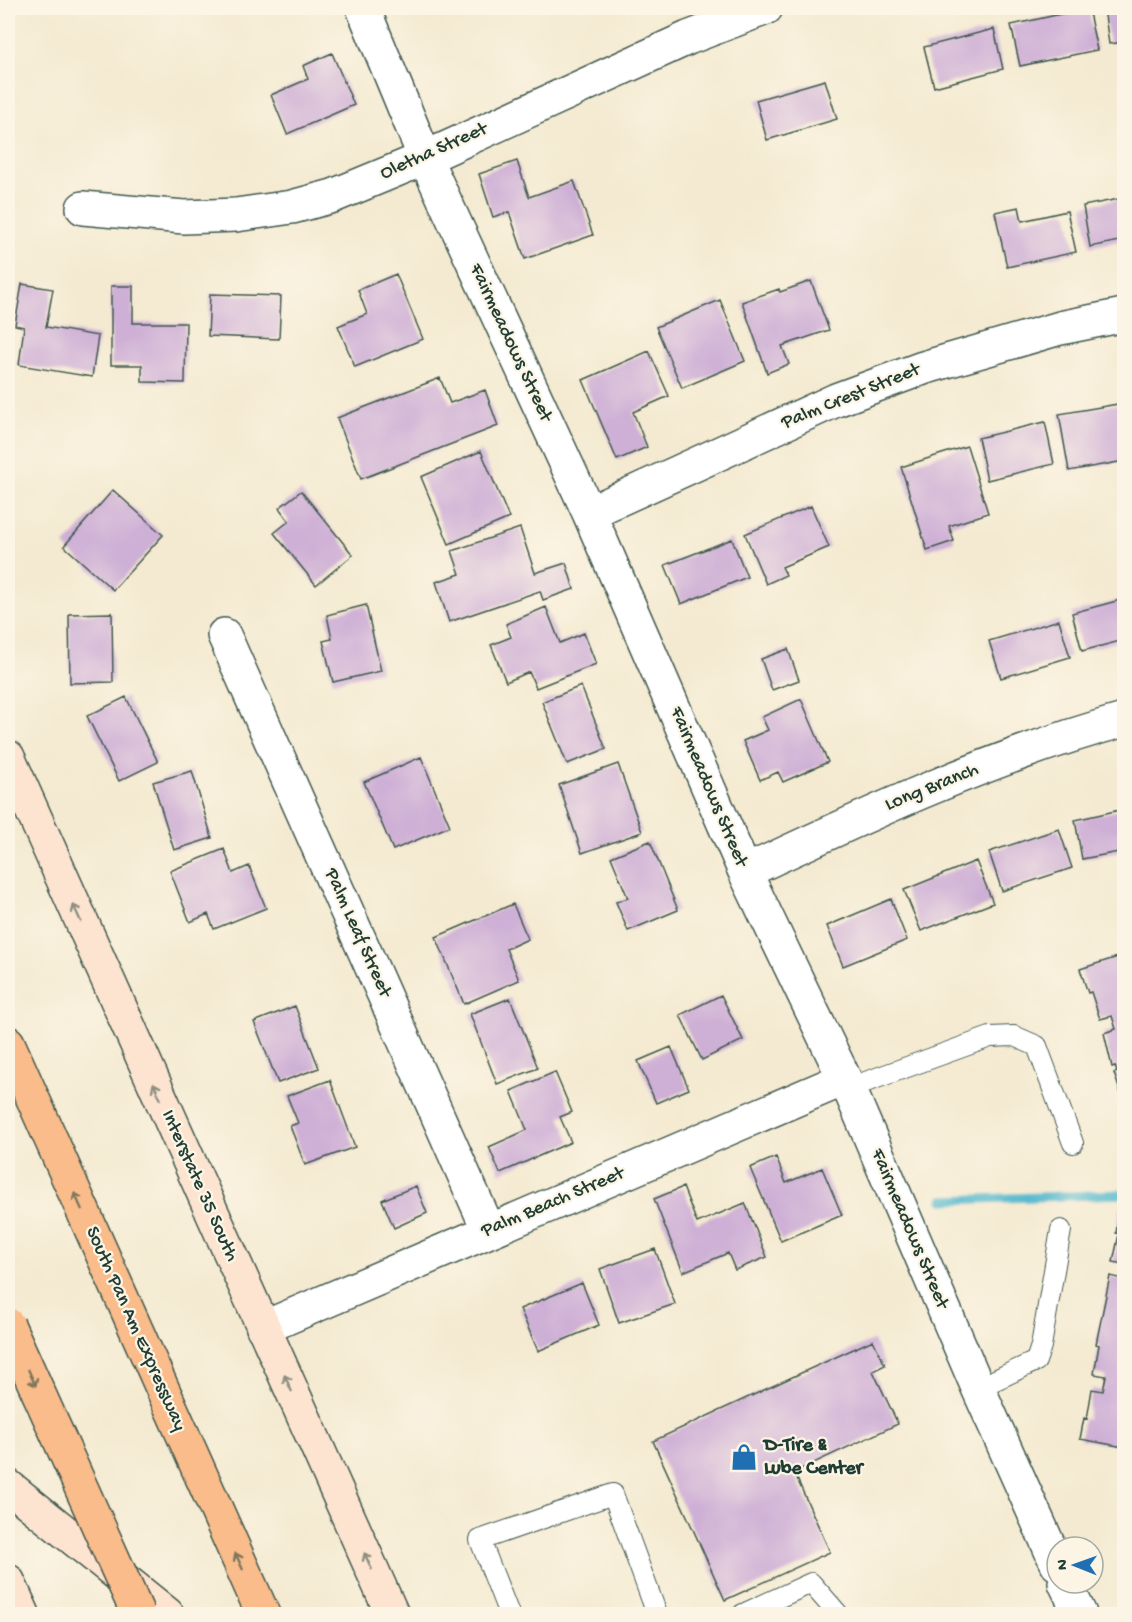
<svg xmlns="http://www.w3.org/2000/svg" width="1132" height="1622" font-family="'Gochi Hand',sans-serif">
  <rect width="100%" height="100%" fill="#fcf5e5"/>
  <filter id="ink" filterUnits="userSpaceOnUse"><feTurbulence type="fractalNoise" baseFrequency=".0167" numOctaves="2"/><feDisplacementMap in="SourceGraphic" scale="12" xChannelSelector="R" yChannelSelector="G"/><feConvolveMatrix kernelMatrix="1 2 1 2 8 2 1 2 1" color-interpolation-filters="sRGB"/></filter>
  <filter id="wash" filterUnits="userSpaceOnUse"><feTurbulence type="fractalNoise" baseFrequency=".008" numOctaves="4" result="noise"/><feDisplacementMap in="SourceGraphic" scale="24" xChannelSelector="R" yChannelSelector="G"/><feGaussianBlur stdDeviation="1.35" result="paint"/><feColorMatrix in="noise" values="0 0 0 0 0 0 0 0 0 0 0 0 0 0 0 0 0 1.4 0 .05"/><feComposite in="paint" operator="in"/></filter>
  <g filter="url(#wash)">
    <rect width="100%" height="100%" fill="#f4ead1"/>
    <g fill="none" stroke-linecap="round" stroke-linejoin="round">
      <!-- stream -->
      <path stroke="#50b7ce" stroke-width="9" d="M943,1200L1124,1194"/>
    </g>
    <g id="blocks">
      <!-- building -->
      <path fill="#ceafd6" d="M1088,8L1097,50L1020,66L1011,25Z
        M1104,8H1124V42L1109,44Z
        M994,29L1003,69L934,87L924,47Z
        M332,53L354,105L287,134L271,95L308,79L303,66Z
        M825,80L837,119L767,140L756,100Z
        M517,161L529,197L574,181L593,235L525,259L509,212L493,217L479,174Z
        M1124,198V240L1090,247L1083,206Z
        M1019,207L1022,221L1067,211L1076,252L1007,267L995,212Z
        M396,274L423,339L355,367L338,326L367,314L358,290Z
        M811,281L829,330L782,346L789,364L767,373L742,302L779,289L780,292Z
        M22,284L53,289L46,327L98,336L92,377L19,365L24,327L15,325Z
        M111,286H133V323H186L185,383L142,382V365H111Z
        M210,294L281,296L279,339L208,336Z
        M720,300L745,361L682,388L656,327Z
        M649,351L669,396L633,412L647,447L617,460L583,380Z
        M440,378L450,403L485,390L498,426L361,479L337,418Z
        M1124,403V461L1069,471L1059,414Z
        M1045,422L1054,464L987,480L978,438Z
        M967,446L988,513L949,526L954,541L927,550L901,467Z
        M481,451L509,518L449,544L421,477Z
        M113,490L163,535L113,590L64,546Z
        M301,491L353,555L316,585L274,533L289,521L279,508Z
        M811,506L829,547L782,567L786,575L766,584L745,534Z
        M520,528L535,573L566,563L574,589L543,600L540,591L449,622L436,582L460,574L452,551Z
        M732,539L747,577L681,604L665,565Z
        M1124,599V640L1082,651L1072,613Z
        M366,605L381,671L333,682L323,641L332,639L327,615Z
        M546,607L560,643L584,633L596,664L536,688L529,672L506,682L491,645L511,637L506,624Z
        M112,613L113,682L70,683L69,614Z
        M1059,620L1070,657L1001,678L989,641Z
        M788,649L799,680L772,690L761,659Z
        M581,686L606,749L567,764L542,702Z
        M126,697L158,762L119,781L87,716Z
        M801,699L828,762L783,782L778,772L760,780L743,741L768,730L762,717Z
        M421,757L450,826L393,850L364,782Z
        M618,764L642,832L582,853L559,785Z
        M192,771L212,838L174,850L153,782Z
        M1124,809V851L1082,859L1075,820Z
        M1059,829L1072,868L1002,891L989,852Z
        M650,841L678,910L628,931L616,902L628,898L611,857Z
        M224,849L233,873L249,866L266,908L214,929L208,914L190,922L170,871Z
        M976,861L993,903L921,931L904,890Z
        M891,899L907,940L843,966L827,926Z
        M513,904L528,939L506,949L519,980L464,1004L436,937Z
        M1124,955V1096L1122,1097L1114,1073L1117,1072L1115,1066L1112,1067L1104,1033L1116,1029L1112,1016L1100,1019L1091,992L1088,993L1080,969Z
        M721,995L743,1040L702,1060L680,1015Z
        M510,998L538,1068L497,1084L470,1014Z
        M295,1006L319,1068L278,1083L254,1022Z
        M671,1047L689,1089L656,1103L638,1061Z
        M555,1072L572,1112L560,1117L571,1142L500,1173L489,1147L527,1130L511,1091Z
        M330,1080L355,1147L305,1165L290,1126L298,1123L287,1096Z
        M776,1157L786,1183L822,1168L842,1215L781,1241L750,1168Z
        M416,1186L427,1213L394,1228L382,1200Z
        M683,1187L697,1223L745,1203L767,1257L735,1270L728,1253L683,1272L654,1199Z
        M1120,1208L1124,1209V1264L1113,1262L1119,1234L1116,1233Z
        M655,1249L675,1304L619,1323L600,1269Z
        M1110,1276L1124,1279V1447L1080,1439L1084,1418L1087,1419L1092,1389L1103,1391L1106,1376L1094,1374L1099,1345L1096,1344Z
        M582,1283L599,1325L538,1351L520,1309Z
        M873,1340L885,1365L873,1371L898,1424L794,1472L830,1552L725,1600L653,1441Z"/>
    </g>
  </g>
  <g filter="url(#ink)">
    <use href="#blocks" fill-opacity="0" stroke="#3f574c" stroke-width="1.5"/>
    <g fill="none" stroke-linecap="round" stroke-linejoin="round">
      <defs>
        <path id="service" d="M849,1088L990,1037L1014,1036L1037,1046L1073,1143
          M978,1388L1036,1361L1041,1346L1061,1230
          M509,1614L480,1540L613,1494L657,1614
          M743,1614L811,1583L838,1614"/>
        <path id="minor" d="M363,8L425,158L589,513L745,872L849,1088L978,1388L1057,1564
          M83,208L184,217L236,215L292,207L333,196L425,158L688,38L766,8
          M589,513L836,400L923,368L1060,328L1124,315
          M224,635L489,1231
          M745,872C868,814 993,756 1124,720
          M263,1328L844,1079
          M1065,1583L1080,1614"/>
        <path id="secondary" d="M8,757L392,1614
          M8,1486L167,1614
          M8,1581L23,1614"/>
        <path id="motorway" d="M8,1043L263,1614"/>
      </defs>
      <!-- service casing -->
      <use href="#service" stroke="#3f574c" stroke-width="22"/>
      <!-- minor casing -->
      <use href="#minor" stroke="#3f574c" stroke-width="36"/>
      <!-- secondary casing -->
      <use href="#secondary" stroke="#3f574c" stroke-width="36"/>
      <!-- motorway casing -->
      <use href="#motorway" stroke="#3f574c" stroke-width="36"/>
      <!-- service -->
      <use href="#service" stroke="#fff" stroke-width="20"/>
      <!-- minor -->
      <use href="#minor" stroke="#fff" stroke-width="33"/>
      <!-- secondary -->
      <use href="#secondary" stroke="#fde4d0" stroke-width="33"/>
      <!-- motorway -->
      <use href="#motorway" stroke="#f9bc8a" stroke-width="33"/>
      <defs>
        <path id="motorway-bridge" d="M8,1325L138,1614"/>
      </defs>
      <!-- motorway-bridge casing -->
      <use href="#motorway-bridge" stroke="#3f574c" stroke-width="36" stroke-linecap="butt"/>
      <!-- motorway-bridge -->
      <use href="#motorway-bridge" stroke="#f9bc8a" stroke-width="33"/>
    </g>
    <!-- one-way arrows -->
    <defs><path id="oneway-shaft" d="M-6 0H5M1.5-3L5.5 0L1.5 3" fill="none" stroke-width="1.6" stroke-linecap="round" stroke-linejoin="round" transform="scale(1.5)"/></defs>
    <g stroke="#8e9082">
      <use href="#oneway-shaft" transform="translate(77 913) rotate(-114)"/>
      <use href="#oneway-shaft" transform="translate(157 1091) rotate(-114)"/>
      <use href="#oneway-shaft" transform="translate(288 1383) rotate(-114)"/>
      <use href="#oneway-shaft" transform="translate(368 1561) rotate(-114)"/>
    </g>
    <g stroke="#81765b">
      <use href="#oneway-shaft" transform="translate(78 1201) rotate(-114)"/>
      <use href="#oneway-shaft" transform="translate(32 1378) rotate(66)"/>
      <use href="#oneway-shaft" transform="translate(239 1561) rotate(-114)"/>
    </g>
  </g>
  <!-- icons -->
  <defs>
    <symbol id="shop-bare" viewBox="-9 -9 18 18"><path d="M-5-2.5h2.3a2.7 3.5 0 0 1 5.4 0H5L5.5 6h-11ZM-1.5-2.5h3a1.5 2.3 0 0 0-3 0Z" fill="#1f6fb2" stroke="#fcf5e5" stroke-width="2.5" paint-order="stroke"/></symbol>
  </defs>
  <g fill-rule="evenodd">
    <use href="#shop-bare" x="725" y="1438" width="38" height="38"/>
  </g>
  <g text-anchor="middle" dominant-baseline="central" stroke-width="4.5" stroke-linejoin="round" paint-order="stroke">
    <!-- street labels -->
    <g font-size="20" fill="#1f3d34" stroke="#fcf5e5">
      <text transform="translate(434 152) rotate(-24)">Oletha Street</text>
      <text transform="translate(510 343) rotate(65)">Fairmeadows Street</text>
      <text transform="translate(851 397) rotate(-22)">Palm Crest Street</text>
      <text transform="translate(708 787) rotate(67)">Fairmeadows Street</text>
      <text transform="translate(932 788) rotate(-22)">Long Branch</text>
      <text transform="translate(357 933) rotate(66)">Palm Leaf Street</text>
      <text transform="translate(199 1186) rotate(66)">Interstate 35 South</text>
      <text transform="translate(553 1203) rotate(-23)">Palm Beach Street</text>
      <text transform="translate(909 1229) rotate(67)">Fairmeadows Street</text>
      <text transform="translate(135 1329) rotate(66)">South Pan Am Expressway</text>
    </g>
    <!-- poi labels -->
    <g font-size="20" font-weight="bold" fill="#1f3d34" stroke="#fcf5e5" text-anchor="start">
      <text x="764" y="1446">D-Tire &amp;<tspan x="764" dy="23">Lube Center</tspan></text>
    </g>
  </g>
  <!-- margin -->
  <rect width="1132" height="1622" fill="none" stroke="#fcf5e5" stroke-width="30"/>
  <!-- north arrow -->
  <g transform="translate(1075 1565) rotate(271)"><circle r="28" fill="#fcf5e5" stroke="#a4ab9e" stroke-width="1.5"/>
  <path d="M0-4.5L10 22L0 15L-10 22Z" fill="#1f6fb2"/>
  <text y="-9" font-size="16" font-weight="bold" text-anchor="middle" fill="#1f3d34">N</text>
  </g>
</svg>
